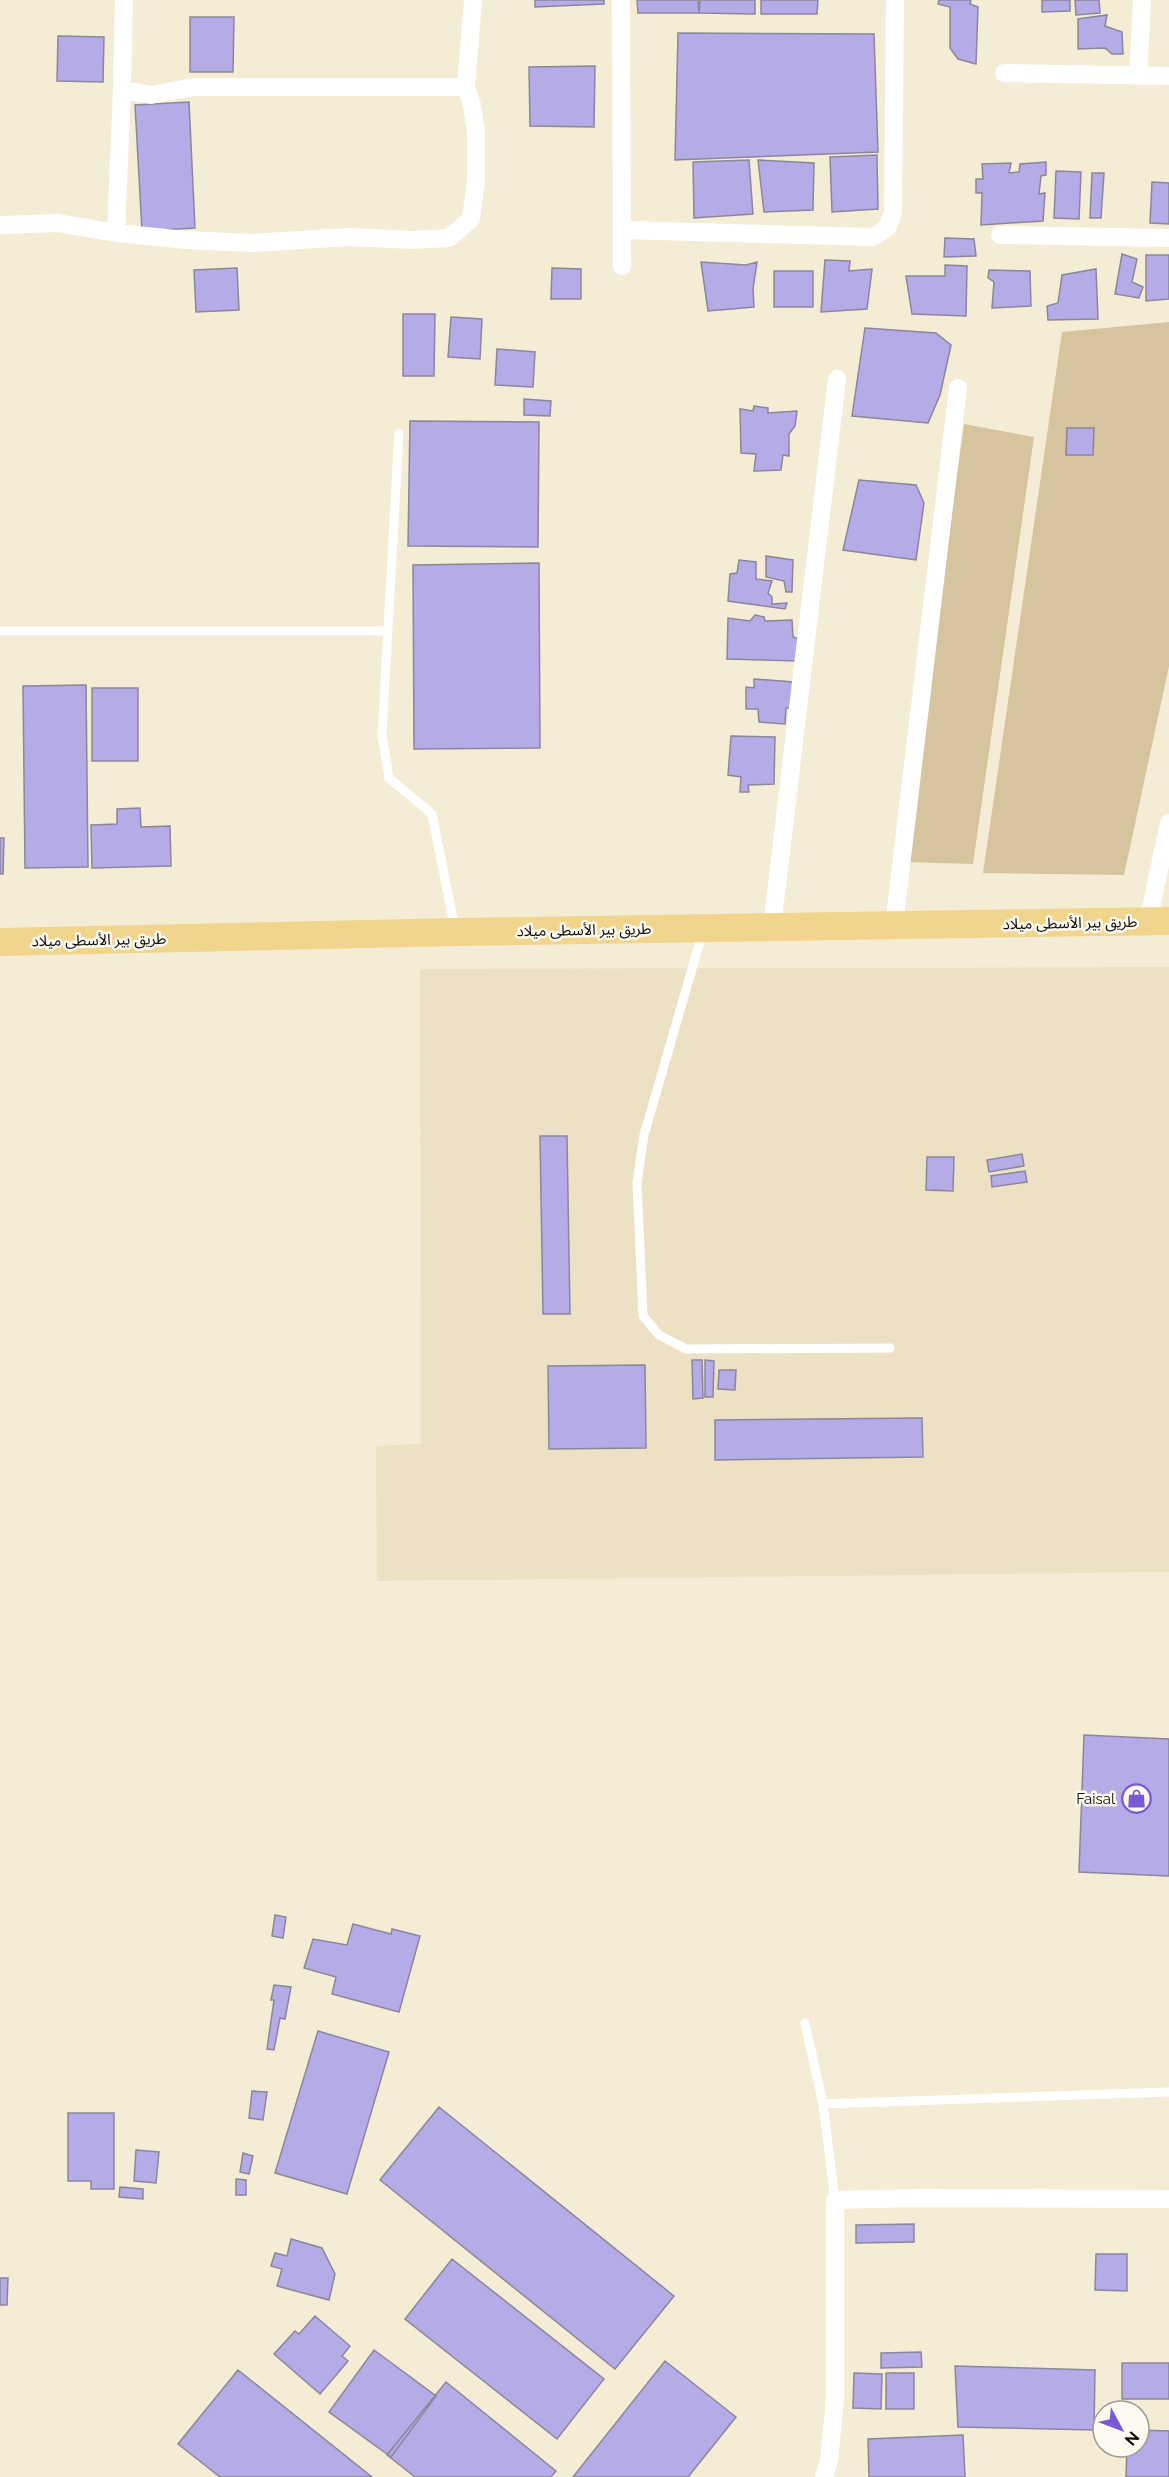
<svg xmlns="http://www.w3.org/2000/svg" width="1169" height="2477" font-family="Raleway,'Noto Sans Arabic',sans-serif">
  <rect width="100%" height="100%" fill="#f5ecd6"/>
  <!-- built -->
  <path fill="#ece1c4" d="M1169,967V1572L377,1581L376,1446L421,1444L420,969Z"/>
  <!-- green -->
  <path fill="#d5c49e" d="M1169,322V666L1124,875L983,873L1062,332Z
    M964,424L1034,437L973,864L905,862Z"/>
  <!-- building -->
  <path fill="#b4abe7" stroke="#8a879b" stroke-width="1.5" d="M535,0H604V4L535,7Z
    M637,0H698L699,13H638Z
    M700,0H755V14L699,13Z
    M761,0H818L817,14H761Z
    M939,0H971L970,4L978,7L976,64L958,59L950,48V7L938,4Z
    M1042,0H1070V11L1042,12Z
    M1075,0H1099L1100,13L1076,15Z
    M1107,15L1105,26L1122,32L1123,54H1112L1105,48L1078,49V19Z
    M190,17H234L233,72H190Z
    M678,33L874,34L878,152L675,160Z
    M58,36L104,37L103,82L57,81Z
    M595,66L594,127L530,126L529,67Z
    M189,102L195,228L142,231L135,105Z
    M877,155L878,209L832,212L830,157Z
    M749,160L753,214L694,218L693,162Z
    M758,160L814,163L813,210L764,212Z
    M1046,162V175L1041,176L1039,194L1045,193L1043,221L981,225L982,193H976V179H983L982,164L1011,163L1009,173L1019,172L1020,164Z
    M1056,171L1081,172L1079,219L1054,218Z
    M1092,173H1104L1101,218H1090Z
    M1152,182L1169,183V224L1150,223Z
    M945,238L974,239L976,256L944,257Z
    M1122,254L1137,259L1132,282L1143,287L1139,298L1115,294Z
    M1146,255H1169V299L1146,301Z
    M825,260L850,261L849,271L872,269L867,309L821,312Z
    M701,262L746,265L757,262L753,289L754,307L708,311Z
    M945,265L967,266L966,316L912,314L906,276H945Z
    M237,268L239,310L196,312L194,270Z
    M552,268L581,269V299H551Z
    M1096,269L1098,319L1048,320L1047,306L1058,303L1062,275Z
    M989,270L1030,271L1031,306L992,308L994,282L988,278Z
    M774,271H813V307H774Z
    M403,314H435L434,376H403Z
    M451,317L482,319L480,359L448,357Z
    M865,328L936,333L951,345L940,395L928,423L852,416Z
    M497,349L535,352L533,387L495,385Z
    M524,399L551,401L550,416L524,415Z
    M754,406L768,408V413L797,411L795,426L789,434V456L783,455L781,470L754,471L756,454L741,453L740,409L753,411Z
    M410,421L539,422L538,547L408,546Z
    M1067,428H1094L1093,455H1066Z
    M859,480L916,485L924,503L916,560L843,550Z
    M766,556L793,560L792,592H786L784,581L766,577Z
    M739,560L756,562V579L772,581L768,593L772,597V604L787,603L785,609L728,601L730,574L737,573Z
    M539,563L540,748L414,749L413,565Z
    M755,615L764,617L765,621L792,620L793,637L800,639L798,661L727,659L728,618L750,621Z
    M754,679L793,682L791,708H786L785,724L759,722L758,709H746V687L754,688Z
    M86,685L88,867L25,868L23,686Z
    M92,688H138V761H92Z
    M731,736L775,737L774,784L748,785L749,792H740L741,777L728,775Z
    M140,808L141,827L170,826L171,866L92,868L91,825L117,824V809Z
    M0,838H4L3,874H0Z
    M540,1136H567L570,1314H543Z
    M1022,1154L1024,1166L989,1172L987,1160Z
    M927,1157H954L953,1191L926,1190Z
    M1025,1171L1027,1182L992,1187L991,1176Z
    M692,1360H702L703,1398L693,1399Z
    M705,1360L714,1361L713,1397H705Z
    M645,1365L646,1448L549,1449L548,1366Z
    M719,1370H736L735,1390L718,1389Z
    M922,1418L923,1457L715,1460V1420Z
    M1084,1735L1169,1739V1876L1079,1872Z
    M275,1915L286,1917L283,1938L272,1936Z
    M353,1924L391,1934L392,1929L420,1936L399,2012L332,1994L336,1977L304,1968L313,1939L347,1945Z
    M274,1985L291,1987L285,2019L280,2018L274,2050L267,2049L274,2000H271Z
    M318,2031L389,2052L347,2194L275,2173Z
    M252,2091L267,2092L263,2120L249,2118Z
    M439,2107L674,2296L615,2369L380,2180Z
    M68,2113H114V2189H91V2181H68Z
    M136,2150L159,2152L156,2183L134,2181Z
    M243,2153L253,2156L249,2174L240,2172Z
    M236,2179L246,2180V2195H236Z
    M120,2187L143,2189V2199L119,2197Z
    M914,2224V2242L856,2243V2225Z
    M291,2239L322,2248L335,2274L329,2300L277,2286L282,2269L271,2266L275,2253L287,2256Z
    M1096,2254H1127V2291L1095,2290Z
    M452,2259L604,2379L557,2439L405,2319Z
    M0,2278H8L7,2305H0Z
    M315,2316L350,2346L342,2356L348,2361L320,2394L274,2354L295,2331L299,2334Z
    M374,2350L436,2396L391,2457L329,2412Z
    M921,2352L922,2367L881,2368V2353Z
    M665,2361L736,2417L688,2477H573Z
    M1122,2363H1169V2399H1122Z
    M955,2366L1095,2370L1094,2430L958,2427Z
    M238,2370L372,2477H220L178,2444Z
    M854,2373L882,2374L881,2409L853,2408Z
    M886,2373H914V2409H886Z
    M446,2382L556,2471L551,2477H415L387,2455Z
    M1139,2430L1169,2431V2477H1126L1127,2447H1139Z
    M963,2435L965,2477H869L868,2439Z"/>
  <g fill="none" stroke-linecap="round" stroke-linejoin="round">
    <!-- lane -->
    <path stroke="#fff" stroke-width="9" d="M399,433L382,735L389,778L432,814L455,929
      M0,631H387
      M703,931L644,1135L637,1183L643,1316L659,1335L686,1349L890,1348
      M805,2023L823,2104L835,2200
      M823,2104L1169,2092"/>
    <!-- street -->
    <path stroke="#fff" stroke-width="18" d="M124,0L122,90L151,95L194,87H466
      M621,0L622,266
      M1004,73L1169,76
      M1138,76L1142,0
      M0,225L58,223L116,233L186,240L252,243L350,237L412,240L449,238L471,219L476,180V132L472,105L466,87L473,0
      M623,230L873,237L887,228L893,213L895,0
      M116,233L122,90
      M1000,235L1169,238
      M1148,922L1169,823
      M894,925L958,388
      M772,927L837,379
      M824,2477L829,2460L835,2400V2200L920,2198L1169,2199"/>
    <!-- primary -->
    <path stroke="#f1d58c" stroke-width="28" d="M0,942L456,932L1169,921"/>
  </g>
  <!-- icons -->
  <defs>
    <symbol id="shop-ring" viewBox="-11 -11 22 22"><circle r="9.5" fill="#fdfaf1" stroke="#795ad4" stroke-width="1.5"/><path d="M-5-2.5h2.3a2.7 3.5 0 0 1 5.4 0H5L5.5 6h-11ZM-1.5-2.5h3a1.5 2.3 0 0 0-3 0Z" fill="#795ad4"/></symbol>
  </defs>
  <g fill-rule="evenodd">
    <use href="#shop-ring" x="1120" y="1782" width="33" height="33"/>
  </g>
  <g text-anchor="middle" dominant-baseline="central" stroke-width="5" stroke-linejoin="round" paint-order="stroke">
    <!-- street labels -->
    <g font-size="15" fill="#0f0c06" stroke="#fdfaf1">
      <text transform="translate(1070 923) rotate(-1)">طريق بير الأسطى ميلاد</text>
      <text transform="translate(584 930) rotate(-1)">طريق بير الأسطى ميلاد</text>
      <text transform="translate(99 940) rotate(-1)">طريق بير الأسطى ميلاد</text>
    </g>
    <!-- poi labels -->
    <g font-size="15" fill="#0f0c06" stroke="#fdfaf1" text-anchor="end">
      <text x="1115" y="1799">Faisal</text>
    </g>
  </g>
  <!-- north arrow -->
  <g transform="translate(1121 2429) rotate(131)"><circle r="28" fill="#fdfaf1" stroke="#9e9b93" stroke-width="1.5"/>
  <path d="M0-4.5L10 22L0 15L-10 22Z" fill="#795ad4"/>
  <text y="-9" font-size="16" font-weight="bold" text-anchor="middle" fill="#0f0c06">N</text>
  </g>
</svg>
